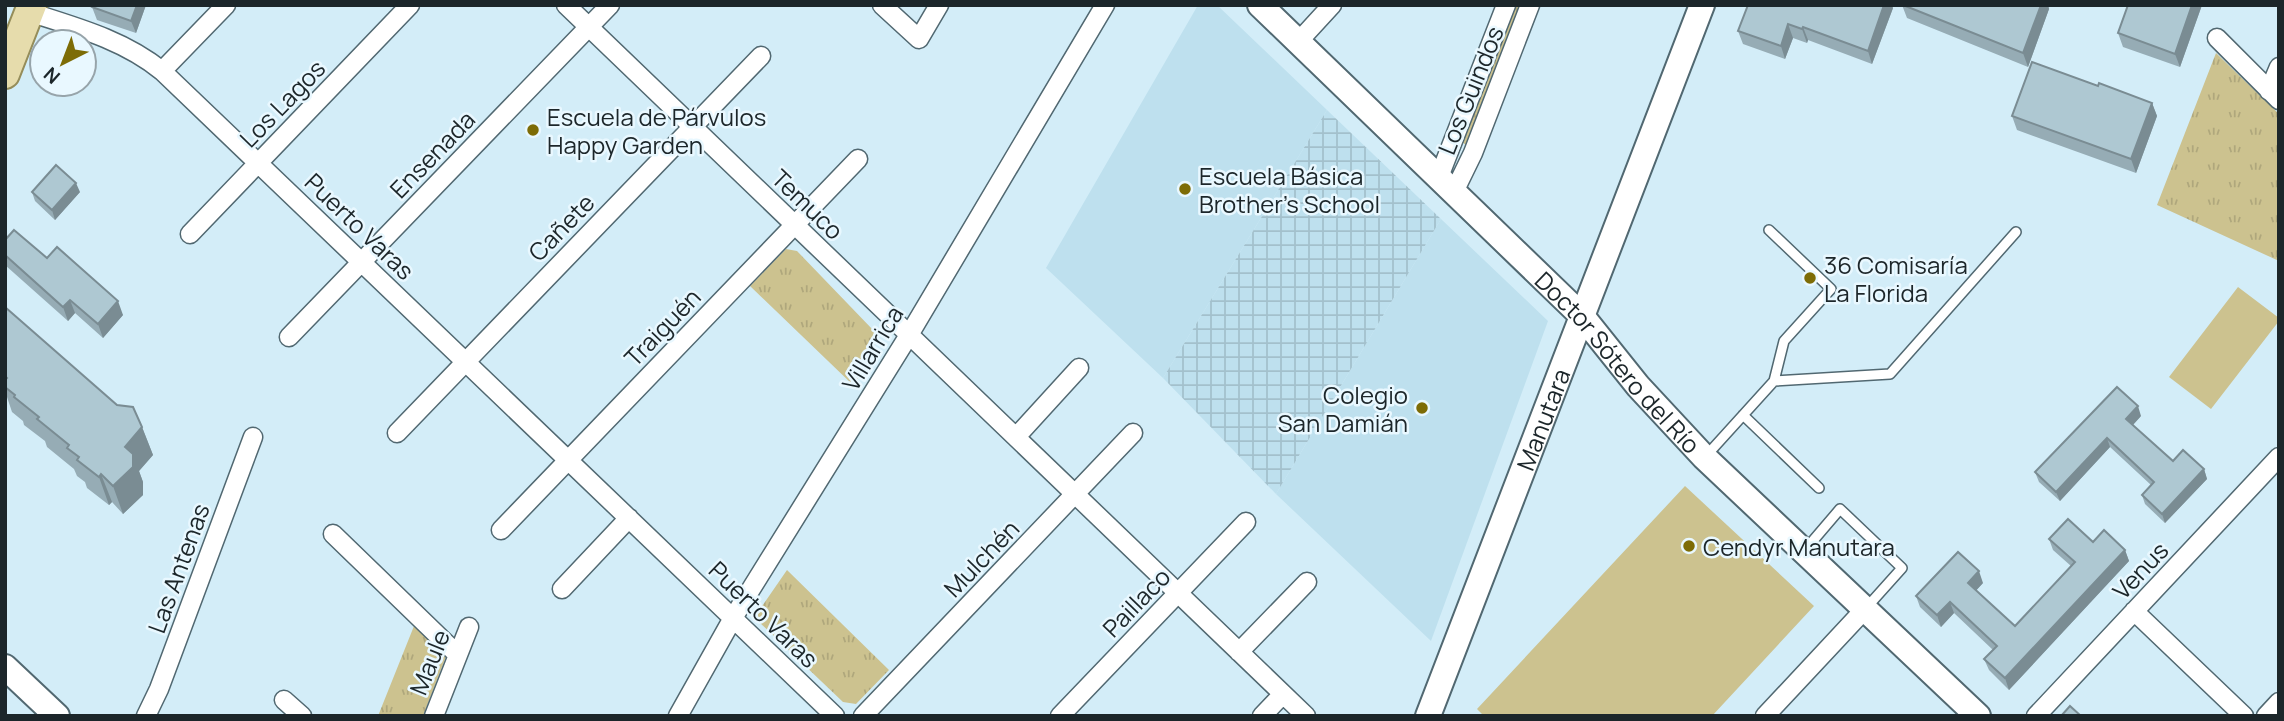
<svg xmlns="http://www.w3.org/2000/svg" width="2284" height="721" font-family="Manrope,sans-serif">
  <defs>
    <pattern id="industrial-grid" width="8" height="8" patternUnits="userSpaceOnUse" patternTransform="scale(1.75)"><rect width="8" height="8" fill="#bee0ee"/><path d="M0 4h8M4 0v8" fill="none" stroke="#a3c0cc"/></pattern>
    <pattern id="grass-tufts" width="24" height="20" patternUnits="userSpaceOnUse" patternTransform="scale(1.75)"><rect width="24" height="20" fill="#ccc28f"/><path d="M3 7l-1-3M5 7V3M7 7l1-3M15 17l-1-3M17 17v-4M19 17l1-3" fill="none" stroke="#afa77c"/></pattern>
  </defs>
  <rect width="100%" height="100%" fill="#d3edf8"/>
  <!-- built -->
  <path fill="#bee0ee" d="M1198,5H1217L1327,110L1163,378L1046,268Z
    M1441,219L1548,321L1431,641L1276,494Z"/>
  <!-- industrial -->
  <path fill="url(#industrial-grid)" d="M1327,110L1441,219L1276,494L1163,378Z"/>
  <!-- grass -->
  <path fill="url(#grass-tufts)" d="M1509,5H1525L1469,148L1459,139Z
    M2216,53L2279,114V261L2157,205Z
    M786,249L797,251L874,331L875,344L854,386L750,286Z
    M787,570L889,670L856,704L843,702L758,621V612Z
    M414,626L447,654L423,716H378Z"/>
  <!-- pitch -->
  <path fill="#ccc28f" d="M2238,287L2279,318V321L2211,409L2169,377Z
    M1685,486L1814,606L1712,716H1484L1477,709Z"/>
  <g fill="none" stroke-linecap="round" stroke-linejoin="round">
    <defs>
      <path id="lane" d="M1769,230L1831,289L1784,341L1774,381
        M1743,415L1819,488
        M1706,456L1774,381L1890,374L2016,232
        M1805,550L1840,509L1902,568L1867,607"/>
      <path id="street" d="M566,5L1306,716
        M882,5L919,39L939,5
        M29,12C76,27 124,40 162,71L835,716
        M2217,38L2279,100
        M1298,42L1332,5
        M162,71L226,5
        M2269,91L2279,67
        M1439,177L1506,5
        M1454,192L1473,153L1530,5
        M190,234L410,5
        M289,337L610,5
        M397,433L761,56
        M1016,437L1079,368
        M501,530L858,159
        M333,534L458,655
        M562,589L629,518
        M2134,611L2244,716
        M1239,652L1307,582
        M284,700L302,716
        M146,716L159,689L253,437
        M434,716L469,627
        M678,716L733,618L909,335L1105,5
        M863,716L1133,433
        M1060,716L1246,522
        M1262,716L1283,694
        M1765,716L1865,609
        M2036,716L2279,457
        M2266,716L2279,702"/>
      <g id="secondary">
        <path id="s1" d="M1260,5L1582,316L1638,386L1704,457L1978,716"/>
        <path d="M5,667L57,716"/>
        <path id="s2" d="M1428,716L1702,5"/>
      </g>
      <path id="primary" d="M5,74L32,5"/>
    </defs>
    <!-- lane casing -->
    <use href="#lane" stroke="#516871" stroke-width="12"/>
    <!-- street casing -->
    <use href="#street" stroke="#516871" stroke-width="21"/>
    <!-- secondary casing -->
    <use href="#secondary" stroke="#516871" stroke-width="28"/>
    <!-- primary casing -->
    <use href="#primary" stroke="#958d5a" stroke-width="32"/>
    <!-- lane -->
    <use href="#lane" stroke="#fff" stroke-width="9"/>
    <!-- street -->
    <use href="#street" stroke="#fff" stroke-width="18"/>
    <!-- secondary -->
    <use href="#secondary" stroke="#fff" stroke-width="24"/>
    <!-- primary -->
    <use href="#primary" stroke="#e6dcac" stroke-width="28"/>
  </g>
  <!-- wall -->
  <path fill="#96acb5" d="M146,5L136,33L97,20L92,7Z
    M1902,5H2048L2049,9L2028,67L1907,18Z
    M2128,5H2202L2180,67L2123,47L2118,33Z
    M1893,8L1872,64L1808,40L1807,43L1793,38L1785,59L1743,44L1738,31Z
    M2098,86L2152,103L2157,116L2136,173L2017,130L2012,116Z
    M32,192H80L55,220L35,201Z
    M5,240L47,258L123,315L103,338L75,313L68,321L5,265Z
    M5,307L142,427L153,455L139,471L143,482V495L123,514L112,502L109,505L87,488L85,482L77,476L74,469L47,447L45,441L24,425L23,421L12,412L7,397L5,395Z
    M2141,416L2133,425L2173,461L2204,469L2207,479L2165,523L2145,504L2142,495L2151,485L2110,447L2060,501L2039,482L2035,472Z
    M2049,539L2093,542L2125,550L2129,561L2009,690L1989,670L1984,659L1993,650L1954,613L1941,627L1920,607L1916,596L1983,583L1976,590L2015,626L2071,566L2053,550Z"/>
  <!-- shaded-wall -->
  <path fill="#7a8c93" d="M137,5H146L136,33L131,21Z
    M1884,5H1892L1893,8L1872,64L1868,51Z
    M2041,5H2048L2049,9L2028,67L2023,53Z
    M2192,5H2202L2180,67L2175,54Z
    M1788,24L1793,38L1785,59L1781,46Z
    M1803,27L1808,40L1807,43L1802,29Z
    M2152,103L2157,116L2136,173L2131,159Z
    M76,183L80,192L55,220L52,210Z
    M70,300L75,313L68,321L63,307Z
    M118,301L123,315L103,338L98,324Z
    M2138,406L2141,416L2130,428L2126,419Z
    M142,427L153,455L139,471L143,482V495L123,514L113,486L125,447Z
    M2107,438L2110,447L2060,501L2056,492Z
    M2204,469L2207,479L2165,523L2162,514Z
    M101,474L112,502L109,505L99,477Z
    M2125,550L2129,561L2009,690L2005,678Z
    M1979,571L1983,583L1973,594L1968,583Z
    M1950,602L1954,613L1941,627L1937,615Z"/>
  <!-- building -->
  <path fill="#aec8d2" stroke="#7a8c93" stroke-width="2" d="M93,5H137L131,21L92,7Z
    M1748,5H1884L1868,51L1803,27L1802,29L1788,24L1781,46L1738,31Z
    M1903,5H2041L2023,53Z
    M2128,5H2192L2175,54L2118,33Z
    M2032,62L2098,86L2099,83L2152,103L2131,159L2012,116Z
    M56,165L76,183L52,210L32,192Z
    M14,230L47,258L57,247L118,301L98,324L70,300L63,307L5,255V240Z
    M5,307L117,405L133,407L142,427L125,447L133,454V467L113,486L101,474L99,477L77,460L79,457L67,448L69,445L37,419L39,417L14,397L15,395L5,387V380L7,378L5,376Z
    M2117,387L2138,406L2126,419L2173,461L2183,450L2204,469L2162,514L2142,495L2154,482L2107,438L2056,492L2035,472Z
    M2068,519L2093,542L2104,530L2125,550L2005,678L1984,659L1997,646L1950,602L1937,615L1916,596L1958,552L1979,571L1968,583L2015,626L2075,562L2049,539Z
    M2070,706L2081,716H2061Z"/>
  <!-- markers -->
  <g fill="#7d6c06" stroke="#e9f8ff" stroke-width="2.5">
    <circle cx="533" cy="130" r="7"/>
    <circle cx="1185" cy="189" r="7"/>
    <circle cx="1810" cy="278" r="7"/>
    <circle cx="1422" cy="408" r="7"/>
    <circle cx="1689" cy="546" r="7"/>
  </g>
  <g text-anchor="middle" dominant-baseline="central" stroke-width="5" stroke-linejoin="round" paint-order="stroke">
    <!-- street labels -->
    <g font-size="24" fill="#1c262a" stroke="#e9f8ff">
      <text transform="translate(1470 90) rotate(-68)">Los Guindos</text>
      <text transform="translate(282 103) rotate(-46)">Los Lagos</text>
      <text transform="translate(432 154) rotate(-46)">Ensenada</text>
      <text transform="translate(808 204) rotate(44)">Temuco</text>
      <text transform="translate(360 226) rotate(44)">Puerto Varas</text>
      <text transform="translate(561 227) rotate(-46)">Cañete</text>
      <text transform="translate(662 327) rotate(-46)">Traiguén</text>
      <text transform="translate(872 348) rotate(-59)">Villarrica</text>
      <text stroke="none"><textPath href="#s1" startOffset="506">Doctor Sótero del Río</textPath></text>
      <text stroke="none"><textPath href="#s2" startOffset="318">Manutara</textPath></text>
      <text transform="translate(981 558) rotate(-46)">Mulchén</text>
      <text transform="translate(178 568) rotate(-70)">Las Antenas</text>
      <text transform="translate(2140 570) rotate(-47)">Venus</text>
      <text transform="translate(1136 602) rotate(-46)">Paillaco</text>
      <text transform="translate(764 614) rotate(44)">Puerto Varas</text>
      <text transform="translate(429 662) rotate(-68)">Maule</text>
    </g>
    <!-- poi labels -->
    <g font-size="24" fill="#1c262a" stroke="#e9f8ff" text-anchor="start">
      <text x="547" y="116">Escuela de Párvulos<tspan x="547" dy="28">Happy Garden</tspan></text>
      <text x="1199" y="175">Escuela Básica<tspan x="1199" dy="28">Brother's School</tspan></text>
      <text x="1824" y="264">36 Comisaría<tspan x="1824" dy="28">La Florida</tspan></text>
      <text x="1408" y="394" text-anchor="end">Colegio<tspan x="1408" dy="28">San Damián</tspan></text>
      <text x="1703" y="546">Cendyr Manutara</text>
    </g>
  </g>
  <!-- border -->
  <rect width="2284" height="721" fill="none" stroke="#1c262a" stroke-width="14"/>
  <!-- north arrow -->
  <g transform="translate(63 63) rotate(222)"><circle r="33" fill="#e9f8ff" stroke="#97a4aa" stroke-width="2"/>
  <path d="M0-5L12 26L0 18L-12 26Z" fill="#7d6c06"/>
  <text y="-10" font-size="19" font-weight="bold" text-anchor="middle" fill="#1c262a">N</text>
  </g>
</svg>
